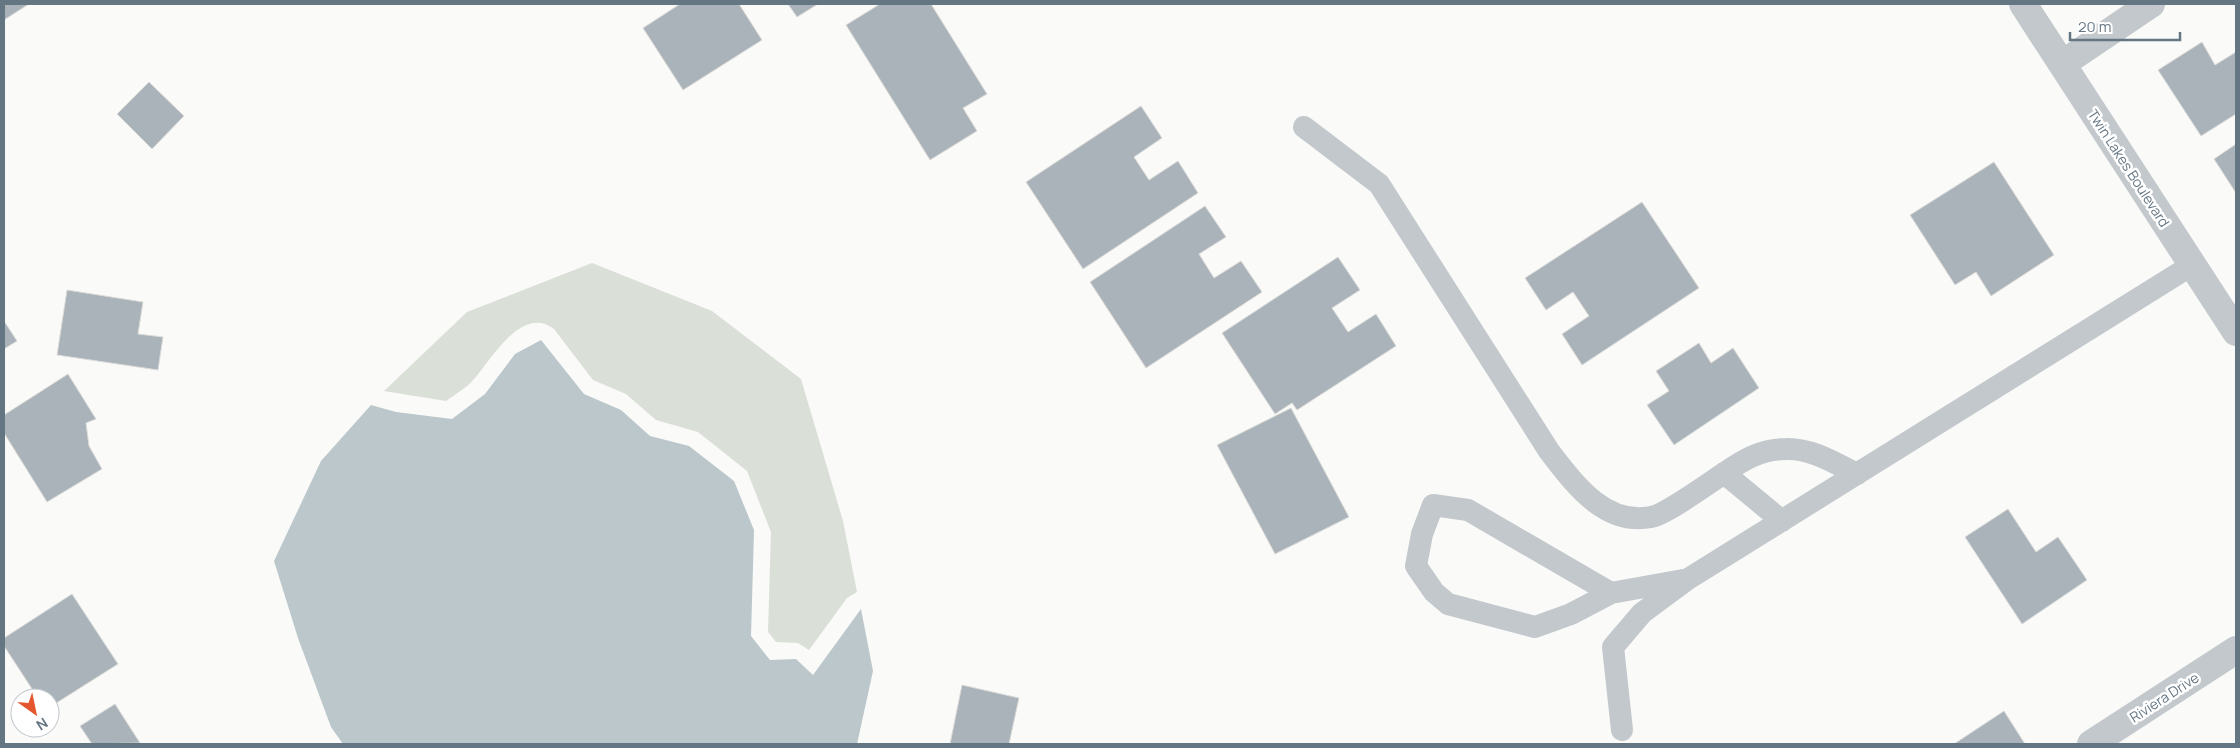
<svg xmlns="http://www.w3.org/2000/svg" width="2240" height="748" font-family="Manrope,sans-serif">
  <rect width="100%" height="100%" fill="#fafaf8"/>
  <!-- green -->
  <path fill="#dadfd7" d="M592,263L712,311L801,379L843,521L857,592L847,598L809,650L798,643L776,642L768,632L771,532L747,471L698,432L656,420L626,394L593,380L554,329C522,304 491,360 474,379C467,388 455,394 446,401L384,391L467,312Z"/>
  <!-- water -->
  <path fill="#bbc7cb" d="M541,340L584,394L621,410L650,436L689,446L734,481L754,530L751,636L770,660L796,659L813,675L861,609L873,671L857,744H343L331,727L298,638L274,561L321,461L371,405L396,412L452,419L485,394L515,354Z"/>
  <!-- building -->
  <path fill="#aab3b9" stroke="#dcdcda" d="M4,4H29L4,20Z
    M680,4H739L762,40L683,90L643,28Z
    M788,4H818L797,17Z
    M880,4H931L987,94L963,108L977,131L930,160L846,25Z
    M2202,42L2215,65L2236,52V114L2201,136L2158,70Z
    M149,82L184,116L152,149L117,114Z
    M1141,106L1162,138L1134,157L1149,180L1178,161L1198,193L1083,269L1026,182Z
    M2236,144V193L2214,159Z
    M1994,162L2054,255L1991,296L1976,272L1955,285L1910,215Z
    M1642,202L1699,288L1582,365L1562,334L1589,316L1573,292L1546,310L1525,278Z
    M1205,206L1226,237L1199,254L1214,278L1241,261L1262,292L1146,368L1090,282Z
    M1338,257L1360,290L1332,308L1348,332L1376,314L1396,346L1297,410L1292,403L1275,414L1222,333Z
    M67,290L143,302L138,334L163,337L158,370L57,355Z
    M4,321L17,341L4,349Z
    M1699,343L1711,363L1733,348L1759,388L1674,445L1647,405L1669,391L1656,371Z
    M68,374L96,419L86,423L89,446L102,469L47,502L4,433V415Z
    M1291,408L1349,517L1275,554L1217,445Z
    M2008,509L2036,552L2058,537L2087,580L2022,624L1965,537Z
    M72,594L118,664L50,707V698H38L4,646V638Z
    M962,685L1019,698L1009,744H950Z
    M115,704L140,743L92,744L80,726Z
    M2004,711L2025,744H1954Z"/>
  <g fill="none" stroke-linecap="round" stroke-linejoin="round">
    <!-- service -->
    <path stroke="#c3c8cc" stroke-width="22" d="M1304,127L1379,184L1549,451C1574,483 1604,526 1651,517C1665,515 1709,483 1723,474C1743,460 1761,449 1786,449C1811,448 1835,463 1857,474
      M1724,473L1782,521
      M1611,593L1468,510L1433,505L1422,534L1416,566L1434,592L1448,604L1535,627L1571,614L1611,593L1683,580
      M1622,730L1613,647L1642,613L1688,579L2192,265"/>
    <!-- minor -->
    <path stroke="#c3c8cc" stroke-width="28" d="M2023,4L2236,332
      M2062,64L2151,4
      M2091,744L2236,650"/>
  </g>
  <g text-anchor="middle" dominant-baseline="central" stroke-width="5" stroke-linejoin="round" paint-order="stroke">
    <!-- street labels -->
    <g font-size="14" fill="#657683" stroke="#fff">
      <text transform="translate(2129 168) rotate(57)">Twin Lakes Boulevard</text>
      <text transform="translate(2164 697) rotate(-33)">Riviera Drive</text>
    </g>
  </g>
  <!-- border -->
  <rect width="2240" height="748" fill="none" stroke="#657683" stroke-width="10"/>
  <!-- north arrow -->
  <g transform="translate(35 713) rotate(147)"><circle r="24" fill="#ffffff" stroke="#c1c8cd"/>
  <path d="M0-4L9 19L0 12L-9 19Z" fill="#e4572e"/>
  <text y="-8" font-size="14" font-weight="bold" text-anchor="middle" fill="#657683">N</text>
  </g>
  <!-- scale -->
  <path d="M2070 32v8h110v-8" fill="none" stroke="#657683" stroke-width="2.5"/>
  <text x="2078" y="32" font-size="15" fill="#657683" stroke="#ffffff" stroke-width="4" paint-order="stroke">20 m</text>
</svg>
